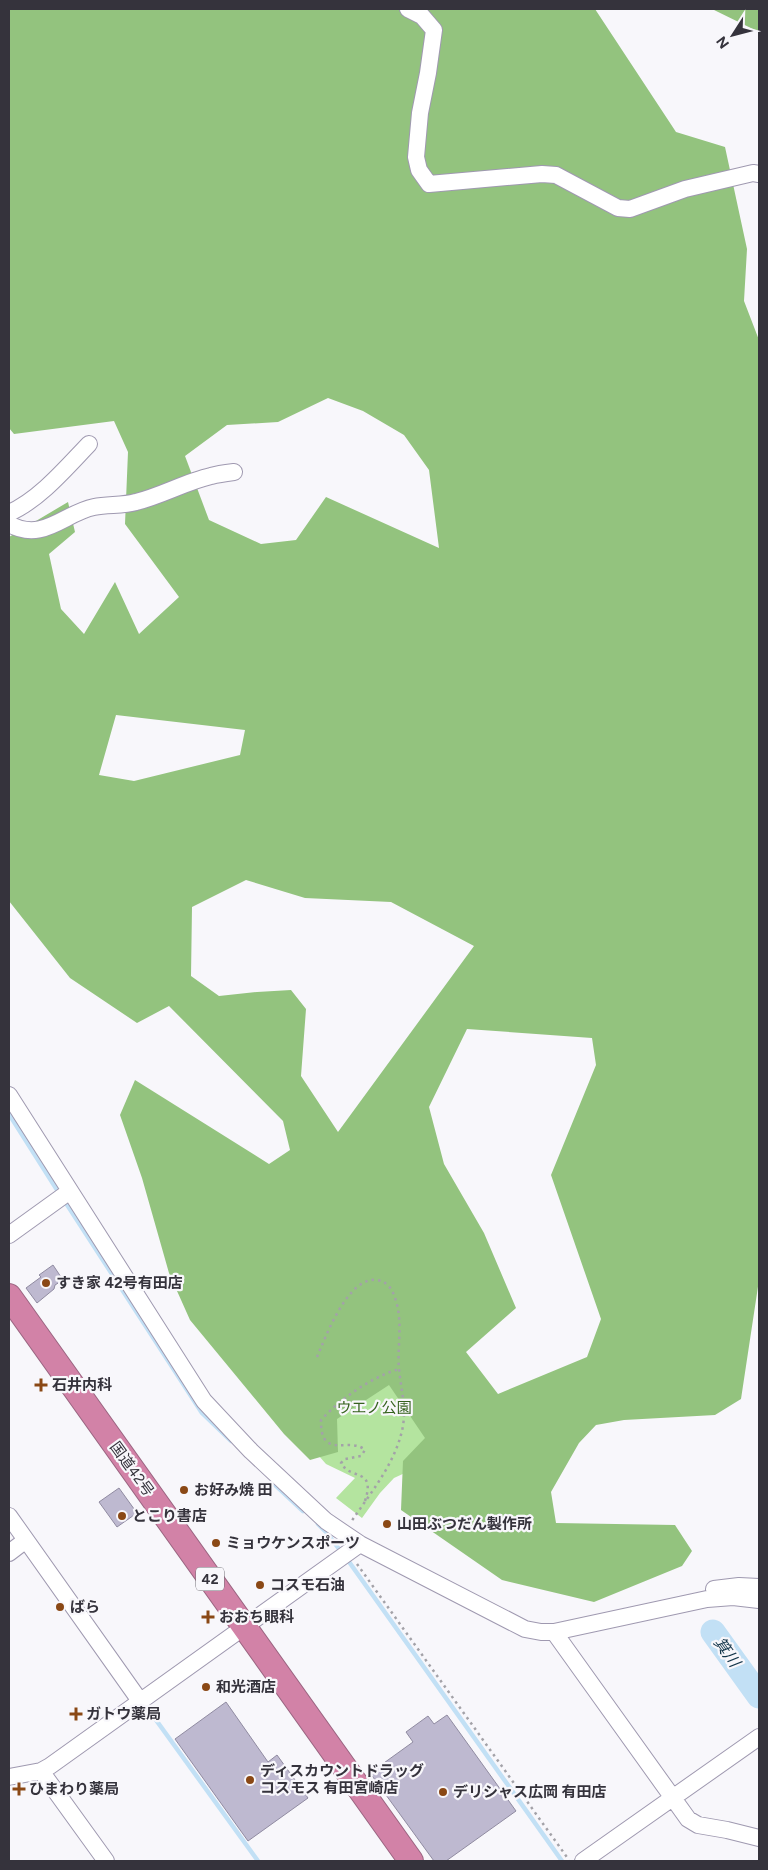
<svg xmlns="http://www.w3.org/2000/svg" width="768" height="1870" font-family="Figtree,'Noto Sans JP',sans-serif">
  <rect width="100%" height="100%" fill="#f8f7fb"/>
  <!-- green -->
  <path fill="#b4e49f" d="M319,1325L450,1416L407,1472L394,1478L380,1493L362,1518L336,1498L355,1478L326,1464L319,1456Z"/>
  <!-- forest -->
  <path fill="#93c37e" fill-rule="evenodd" d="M9,9H595L676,132L725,147L747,249L744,301L759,340V1280L741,1399L715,1415L624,1420L596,1425L579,1443L551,1492L556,1523L675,1525L692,1551L682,1566L594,1602L502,1580L401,1510L403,1461L425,1438L389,1385L337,1419L338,1452L310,1460L284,1434L190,1320L169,1273L142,1178L120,1115L135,1080L269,1164L290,1150L283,1121L169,1006L137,1023L70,978L9,901V537L68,502L75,532L49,554L61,609L84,634L115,582L139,634L179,597L125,524L128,452L114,421L14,434L9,428ZM328,398L363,411L404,435L429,470L439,548L326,497L296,540L261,544L209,520L185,456L227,425L278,422ZM116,715L245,730L240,755L134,781L99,775ZM246,880L305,898L391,902L474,946L338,1132L301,1076L306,1009L291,990L257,992L219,996L191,976L192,907ZM467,1029L592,1038L596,1065L551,1175L601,1319L587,1357L498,1394L466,1352L516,1308L484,1233L444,1164L429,1107Z
    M712,9H759V32Z"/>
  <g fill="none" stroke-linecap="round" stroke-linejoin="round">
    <!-- stream -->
    <path stroke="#c2e0f5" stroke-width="4.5" d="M9,1114L59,1193
      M64,1200L202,1413L231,1441
      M272,1482L303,1511
      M318,1524L327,1533L342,1553
      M347,1559L562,1861
      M143,1702L258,1861"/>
    <!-- river -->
    <path stroke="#c2e0f5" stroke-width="25" d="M713,1632L759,1696"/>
  </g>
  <!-- building -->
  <path fill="#beb9d0" stroke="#908ba1" d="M53,1265L63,1280L55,1285L54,1289L37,1303L26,1288L41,1277L39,1275Z
    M119,1488L137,1513L117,1527L99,1502Z
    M226,1702L268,1762L277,1755L308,1798L248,1841L175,1739Z
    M447,1715L516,1811L446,1861H434L370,1773L413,1742L406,1732L428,1716L434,1724Z"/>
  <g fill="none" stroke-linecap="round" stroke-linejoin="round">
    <defs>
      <path id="minor" d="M408,9L422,16L434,30L428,73L420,113L416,157L419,170L429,184L542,174L556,175L618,208L630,209L685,189L753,173L759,174
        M9,513C39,500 66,468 89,444
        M9,524C43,543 64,513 94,507C108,504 122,506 136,502C161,496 185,482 211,476C218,474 226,473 234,472
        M9,1095L204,1401L251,1451L326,1521L360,1544L525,1629L541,1632H554L707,1599L733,1597L759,1600
        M9,1235L70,1191
        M9,1516L140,1701
        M9,1553L26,1540
        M714,1589L739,1586L759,1587
        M554,1632L688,1819L698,1825L727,1830L759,1838
        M41,1771L106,1861
        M9,1777L41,1771L50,1766L360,1544
        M583,1861L759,1737"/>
      <path id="highway" d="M9,1296L411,1861"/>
    </defs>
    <!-- minor casing -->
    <use href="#minor" stroke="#9f99b0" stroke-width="18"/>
    <!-- highway casing -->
    <use href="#highway" stroke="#9b6682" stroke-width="26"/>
    <!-- path -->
    <path stroke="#a3a2a8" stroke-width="2.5" stroke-dasharray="2.5 4" stroke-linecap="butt" d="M317,1357C326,1336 348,1276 377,1280C389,1282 393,1291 396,1301C403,1324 397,1347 399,1369C401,1389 406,1406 403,1426C396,1463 371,1492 351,1522
      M365,1501C376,1467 351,1481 341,1463L345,1459L361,1456L365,1450C350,1436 320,1461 321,1420C341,1398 372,1377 399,1369
      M357,1564L569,1860"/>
    <!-- minor -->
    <use href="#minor" stroke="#fff" stroke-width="16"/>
    <!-- highway -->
    <use href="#highway" stroke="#d282a7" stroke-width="24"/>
  </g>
  <!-- markers -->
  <g fill="#8a4815" stroke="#f8f7fb" stroke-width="2">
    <circle cx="46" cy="1283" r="5"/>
    <path d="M38.5 1377.5h5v5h5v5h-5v5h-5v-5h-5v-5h5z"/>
    <circle cx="184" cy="1490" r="5"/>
    <circle cx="122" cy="1516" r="5"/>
    <circle cx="387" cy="1524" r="5"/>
    <circle cx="216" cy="1543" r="5"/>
    <circle cx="260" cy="1585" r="5"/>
    <circle cx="60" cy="1607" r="5"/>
    <path d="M205.5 1609.5h5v5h5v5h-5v5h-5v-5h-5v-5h5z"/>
    <circle cx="206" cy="1687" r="5"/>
    <path d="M73.5 1706.5h5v5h5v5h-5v5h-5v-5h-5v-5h5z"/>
    <circle cx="250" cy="1780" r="5"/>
    <path d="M16.5 1781.5h5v5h5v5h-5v5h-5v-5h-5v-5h5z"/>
    <circle cx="443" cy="1792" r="5"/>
  </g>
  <g text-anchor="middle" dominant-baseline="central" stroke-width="4.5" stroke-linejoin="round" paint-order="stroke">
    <!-- shield labels -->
    <rect fill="#f8f7fb" stroke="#706e75" stroke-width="1" x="196" y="1567.5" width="28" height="23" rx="4"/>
    <g font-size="14" font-weight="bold" fill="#35333c">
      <text x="210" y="1579">42</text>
    </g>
    <!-- poi labels -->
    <g font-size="15" font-weight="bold" fill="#35333c" stroke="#f8f7fb" text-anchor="start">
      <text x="56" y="1283">すき家 42号有田店</text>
      <text x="52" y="1385">石井内科</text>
      <text x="194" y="1490">お好み焼 田</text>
      <text x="132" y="1516">とこり書店</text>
      <text x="397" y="1524">山田ぶつだん製作所</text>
      <text x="226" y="1543">ミョウケンスポーツ</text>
      <text x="270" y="1585">コスモ石油</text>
      <text x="70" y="1607">ばら</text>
      <text x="219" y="1617">おおち眼科</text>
      <text x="216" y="1687">和光酒店</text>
      <text x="86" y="1714">ガトウ薬局</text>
      <text x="260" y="1771">ディスカウントドラッグ<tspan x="260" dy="17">コスモス 有田宮崎店</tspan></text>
      <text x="29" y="1789">ひまわり薬局</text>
      <text x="453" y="1792">デリシャス広岡 有田店</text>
    </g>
    <!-- park labels -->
    <g font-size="15" fill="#36631f" stroke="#f8f7fb">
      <text x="374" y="1408">ウエノ公園</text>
    </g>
    <!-- street labels -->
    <g font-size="15" fill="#35333c" stroke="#f8f7fb">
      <text transform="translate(132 1469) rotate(54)">国道42号</text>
    </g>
    <!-- water labels -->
    <g font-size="16" font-style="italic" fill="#113449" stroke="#f8f7fb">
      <text transform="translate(727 1652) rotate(54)">箕川</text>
    </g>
  </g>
  <!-- border -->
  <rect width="768" height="1870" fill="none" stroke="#35333c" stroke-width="20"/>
  <!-- north arrow -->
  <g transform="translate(733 35) rotate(234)" stroke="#f8f7fb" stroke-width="4" paint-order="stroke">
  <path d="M0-4L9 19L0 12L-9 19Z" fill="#35333c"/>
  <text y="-8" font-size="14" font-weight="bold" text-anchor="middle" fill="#35333c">N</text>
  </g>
</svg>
